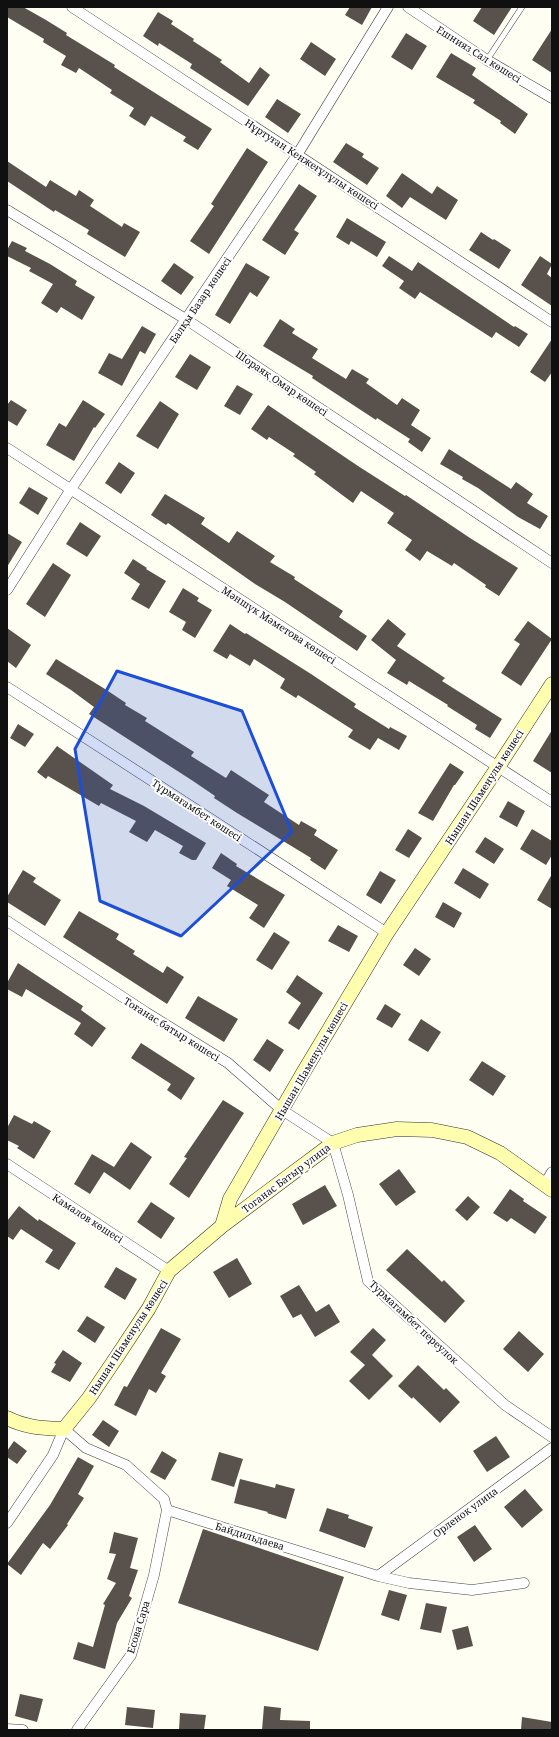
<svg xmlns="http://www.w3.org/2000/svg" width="559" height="1737" font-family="'Noto Serif',serif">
  <rect width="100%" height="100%" fill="#fffef3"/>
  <!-- building -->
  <path fill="#59524c" d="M7,7H23L46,20L67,33L66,35L115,65L114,67L212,129L198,150L183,141L186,137L151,116L145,126L129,116L134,108L110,93L112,90L79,68L76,73L61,65L66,56L43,42L44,39L7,17Z
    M350,7H372L362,25L345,15Z
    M482,7H512L494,35L473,21Z
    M158,12L173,21L171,24L194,39L193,41L222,60L220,62L249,83L260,67L270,75L248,106L190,68L192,64L159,43L158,46L143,36Z
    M552,29V73L532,60Z
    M406,33L427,46L412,70L391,57Z
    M311,42L336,59L325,76L300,59Z
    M451,53L476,68L472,75L528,114L515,134L500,123L501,121L473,103L475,100L436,77Z
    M277,99L301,114L288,133L265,117Z
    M346,143L364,154L362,157L379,168L367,185L333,162Z
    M247,148L268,162L209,254L190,241L214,206L211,204Z
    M7,161L46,187L50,180L76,196L79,190L94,200L90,206L122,227L124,223L140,232L125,257L87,234L89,230L55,210L54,212L7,181Z
    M402,173L432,194L437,186L458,200L446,220L410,197L402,208L386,196Z
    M299,184L317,196L294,230L299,233L285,255L262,240Z
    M347,218L386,242L377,257L351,241L349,245L336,237Z
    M481,232L493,240L494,239L511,250L499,269L469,250Z
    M12,241L27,248L25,251L50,264L77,281L75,285L95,297L82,320L61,307L57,313L41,303L53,284L29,271L31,268L7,256V250Z
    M389,256L412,271L418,262L514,327L515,326L528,334L519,347L496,332L492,338L420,292L415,299L399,288L404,281L382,266Z
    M540,256L552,264L547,274L552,278V306L521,285Z
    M174,263L194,277L181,295L161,281Z
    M246,263L270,277L257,297L250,292L230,324L215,315Z
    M280,319L295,329L292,333L318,349L312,358L346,379L352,369L369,379L366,383L397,405L402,398L420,410L411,425L431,438L422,452L408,442L410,439L377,418L376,420L312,378L313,376L263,346Z
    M142,326L156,334L145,354L140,351L122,386L98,373L109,353L122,359Z
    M552,339V372L545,382L530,372Z
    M190,354L211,367L197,390L175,377Z
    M237,385L253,394L240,415L224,406Z
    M11,400L27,410L17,426L7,420V405Z
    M83,400L105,414L95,428L94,427L74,461L46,445L59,423L66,427Z
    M160,401L179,414L158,449L136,436Z
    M268,405L358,466L405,496L406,495L470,538L518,568L499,596L485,587L486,585L454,563L452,566L427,551L420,561L405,550L412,540L387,523L394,513L361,491L353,503L314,474L316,472L293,456L295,454L269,437L267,440L251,429Z
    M449,449L511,489L516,482L533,494L527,503L548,516L540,529L518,517L478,488L462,479L463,477L440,464Z
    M119,462L135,473L121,494L105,483Z
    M29,487L48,498L38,515L19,503Z
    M165,494L205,518L201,524L229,543L237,531L275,556L270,562L295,577L294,579L343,611L339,617L367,636L357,651L285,602L255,584L168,523L166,525L151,515Z
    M80,522L101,536L87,557L66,544Z
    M7,533L22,542L7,567Z
    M133,559L147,568L146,569L166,581L149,609L131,599L140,584L124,573Z
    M53,563L71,575L45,617L26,604Z
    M183,588L199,598L197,601L212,610L195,638L182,630L186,622L169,612Z
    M388,619L406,634L397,646L445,678L442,681L502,719L490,738L475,729L477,725L447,706L448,705L409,681L407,685L387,673L396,660L371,640Z
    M528,621L552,639L521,686L501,673L520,644L514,640Z
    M230,624L245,634L246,633L311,674L356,704L354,707L389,729L390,727L407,736L399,750L378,738L370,750L348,737L353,730L298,695L296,698L280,688L285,679L254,659L250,666L230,654L227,659L213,651Z
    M7,628L31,645L16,668L7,661Z
    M56,659L105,689L126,703L125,705L147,718L145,721L194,752L191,756L226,778L231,770L269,795L264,802L299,825L301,821L317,830L314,835L338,850L325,870L310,860L311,858L237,813L214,798L215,796L193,781L89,714L94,707L71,690L46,674Z
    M18,724L34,734L25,747L10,738Z
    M552,730V773L533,761Z
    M57,746L113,785L110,789L144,806L206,843L196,860H192L179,853L183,846L155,830L147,842L129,832L136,821L101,803L99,806L48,776L46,779L37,772Z
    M450,763L464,772L455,785H454L433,821L418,813Z
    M508,801L525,811L517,827L499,817Z
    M408,829L422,838L409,858L395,850Z
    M532,829L552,841V855L546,865L520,849Z
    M485,837L504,849L494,864L475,852Z
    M221,853L237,864L236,866L285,895L264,928L249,918L258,905L227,886L231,880L212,868Z
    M463,868L489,884L480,899L454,883Z
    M23,870L36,878L33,882L61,900L45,926L7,902V897Z
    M380,871L396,880L381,904L366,895Z
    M552,874V909L537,900Z
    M443,902L462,913L454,928L435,917Z
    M79,911L119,934L116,939L135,951L133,954L163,973L167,966L184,977L167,1004L63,937Z
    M338,925L358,936L349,952L328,941Z
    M274,932L290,942L272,970L256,960Z
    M415,948L431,959L419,976L403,965Z
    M18,963L83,1006L81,1010L106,1028L92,1047L74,1034L81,1023L26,989L22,997L7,989V983Z
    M297,975L323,993L299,1030L288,1023L301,1003L286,992Z
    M198,996L238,1019L224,1042L185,1018Z
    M385,1004L401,1014L392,1028L376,1019Z
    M421,1019L441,1032L428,1052L408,1040Z
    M267,1039L284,1050L270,1072L253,1060Z
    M141,1043L195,1078L181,1100L167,1090L171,1084L131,1058Z
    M482,1061L506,1076L493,1096L469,1080Z
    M223,1100L244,1113L189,1198L169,1184L187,1158L184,1157Z
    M14,1115L32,1124L34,1121L51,1131L34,1159L17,1148L19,1146L7,1140V1128Z
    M131,1142L152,1157L130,1190L104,1172L90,1194L74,1184L92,1154L114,1167Z
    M399,1169L416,1192L396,1206L379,1184Z
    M325,1185L337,1206L303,1225L292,1204Z
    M510,1189L524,1199L523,1201L547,1217L535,1234L511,1218L507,1222L493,1213Z
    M468,1196L480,1207L467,1221L455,1210Z
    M151,1202L175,1218L161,1239L137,1222Z
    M19,1206L38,1221L39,1219L76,1243L59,1270L45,1262L53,1250L21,1229L13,1240L7,1236V1221Z
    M407,1249L442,1282L444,1280L465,1301L445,1323L386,1270Z
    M237,1258L252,1284L229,1298L213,1272Z
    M116,1267L137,1279L125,1300L104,1287Z
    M299,1285L316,1312L329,1304L340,1322L315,1337L301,1314L293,1318L280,1296Z
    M87,1316L105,1327L95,1343L77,1331Z
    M161,1328L181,1339L161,1373L166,1376L156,1393L149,1389L136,1416L114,1405L124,1386L127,1387Z
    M373,1328L386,1340L372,1355L393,1376L369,1400L349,1381L365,1365L350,1352Z
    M519,1331L544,1354L528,1372L503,1349Z
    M63,1350L82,1363L70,1382L51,1372L56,1364L54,1363Z
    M418,1365L444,1390L446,1388L460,1402L440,1423L413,1397L412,1399L398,1386Z
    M103,1420L119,1431L109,1447L92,1435Z
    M496,1436L510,1457L487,1472L473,1451Z
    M14,1441L27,1451L17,1464L7,1457V1451Z
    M162,1451L177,1460L165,1480L150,1472Z
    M219,1452L243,1459L234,1487L211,1480Z
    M78,1457L94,1466L78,1494L84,1498L67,1524L68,1525L50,1549L43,1543L21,1575L7,1564L50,1505Z
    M240,1479L275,1488L276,1484L295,1489L286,1519L267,1513L268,1512L234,1503Z
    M525,1489L543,1510L522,1528L504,1507Z
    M327,1508L349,1515L348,1518L373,1527L365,1548L319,1531Z
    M475,1525L492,1549L474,1562L457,1537Z
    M203,1529L344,1577L318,1651L178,1603Z
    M114,1532L138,1538L130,1568L138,1570L129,1596L132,1598L117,1623L105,1669L73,1659L78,1642L93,1647L105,1605L103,1604L116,1583L107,1579L116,1554L109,1553Z
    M389,1590L407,1595L399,1621L381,1615Z
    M426,1603L447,1607L441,1633L420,1629Z
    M468,1626L473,1646L457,1650L452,1630Z
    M20,1694L43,1699L37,1722L15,1716Z
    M264,1706L281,1708L280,1720L310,1721V1730H262Z
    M127,1707L155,1710L153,1728L125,1725Z
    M180,1713L206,1715L204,1730H179Z
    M522,1717L552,1722V1730H521Z"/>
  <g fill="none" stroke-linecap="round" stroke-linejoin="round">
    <defs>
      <path id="lane" d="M487,60L522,7"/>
      <path id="street" d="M72,7L552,322
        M408,7L487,60L552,98
        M7,210L187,320L552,563
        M7,448L552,802
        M7,590L71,489L297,155L388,7
        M7,687L387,933
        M7,921L147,1013L228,1063L282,1110L333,1143L348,1195L368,1281L505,1405L552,1437
        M7,1164L169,1271
        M544,1185L552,1172
        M167,1510L378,1576L409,1583L472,1590L524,1583
        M7,1523L53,1455L64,1429L86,1448L126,1465L164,1499L167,1510L154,1575L131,1655L77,1730
        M378,1576L552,1448
        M7,1729L23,1730"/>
      <path id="secondary" d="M222,1226L230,1199L303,1073L387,933L498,767L552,684
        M7,1418C27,1428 43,1428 64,1429L89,1398L118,1355L149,1308L169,1271L222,1226L333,1143L357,1135L397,1129L432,1130L467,1137L500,1153L552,1190"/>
    </defs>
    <!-- lane casing -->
    <use href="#lane" stroke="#434343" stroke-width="6"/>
    <!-- street casing -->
    <use href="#street" stroke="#434343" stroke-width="11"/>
    <!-- secondary casing -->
    <use href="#secondary" stroke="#323232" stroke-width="15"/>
    <!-- lane -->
    <use href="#lane" stroke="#fff" stroke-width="5"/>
    <!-- street -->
    <use href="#street" stroke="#fff" stroke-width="10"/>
    <!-- secondary -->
    <use href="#secondary" stroke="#fffdae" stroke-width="14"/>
  </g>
  <!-- marked area -->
  <path fill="#1d4ed8" fill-opacity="0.2" stroke="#1d4ed8" stroke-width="3" stroke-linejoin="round" d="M117,671L242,711L292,832L181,936L100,901L75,749Z"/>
  <g text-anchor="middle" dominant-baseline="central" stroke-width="4" stroke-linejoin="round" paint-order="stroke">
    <!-- street labels -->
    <g font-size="10" fill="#101010" stroke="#fff">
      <text transform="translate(479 54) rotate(32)">Ешнияз Сал көшесі</text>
      <text transform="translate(312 164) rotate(33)">Нұртуған Кенжеғұлұлы көшесі</text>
      <text transform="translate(200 300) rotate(-56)">Балқы Базар көшесі</text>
      <text transform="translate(282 383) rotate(34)">Шораяқ Омар көшесі</text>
      <text transform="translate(279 625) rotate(33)">Мәншүк Мәметова көшесі</text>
      <text transform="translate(484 787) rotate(-57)">Нышан Шаменулы көшесі</text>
      <text transform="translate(197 810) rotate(33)">Тұрмағамбет көшесі</text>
      <text transform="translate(172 1029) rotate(32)">Тоғанас батыр көшесі</text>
      <text transform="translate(311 1061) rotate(-60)">Нышан Шаменулы көшесі</text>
      <text transform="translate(286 1178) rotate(-37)">Тоганас Батыр улица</text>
      <text transform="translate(88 1218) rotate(33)">Камалов көшесі</text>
      <text transform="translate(414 1322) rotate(43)">Турмагамбет переулок</text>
      <text transform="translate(128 1337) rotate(-57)">Нышан Шаменулы көшесі</text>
      <text transform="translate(465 1512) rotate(-36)">Орленок улица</text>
      <text transform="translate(250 1536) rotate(17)">Байдильдаева</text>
      <text transform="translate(138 1627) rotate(-73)">Есова Сара</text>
    </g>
  </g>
  <!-- border -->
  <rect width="559" height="1737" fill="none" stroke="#101010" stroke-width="16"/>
</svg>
